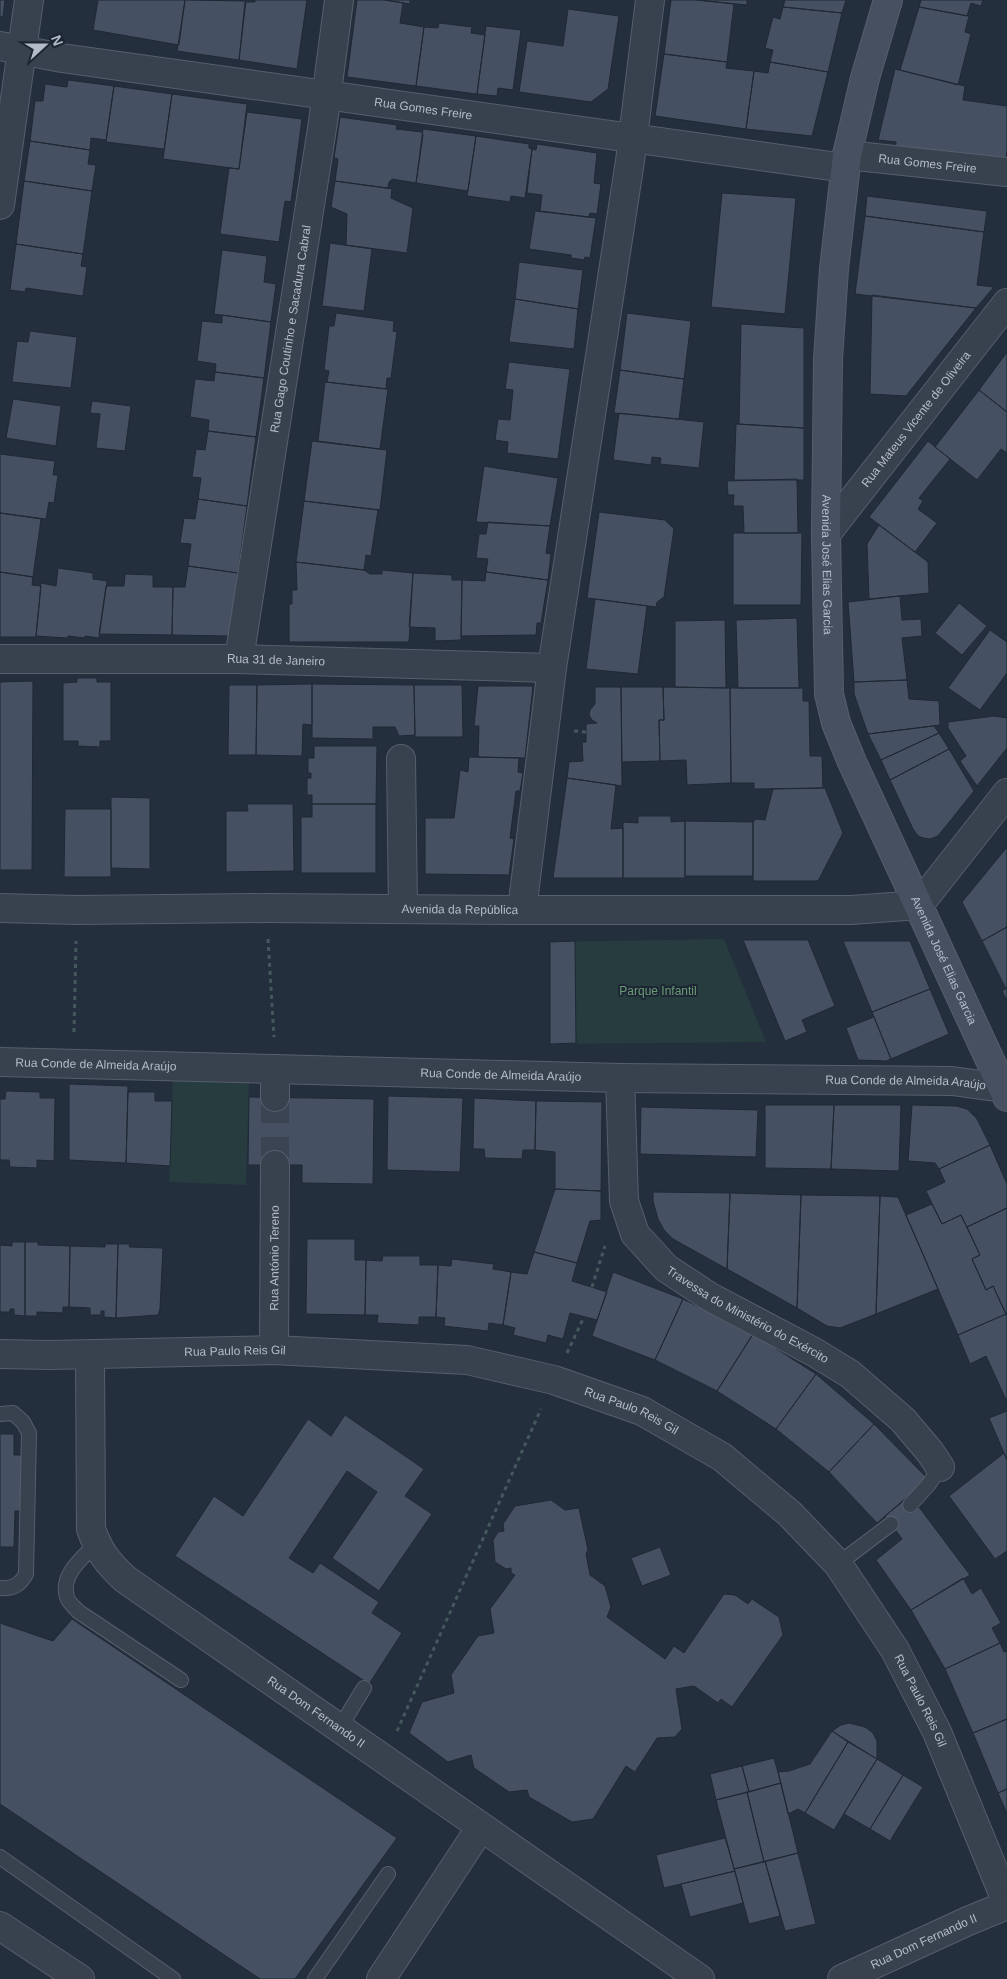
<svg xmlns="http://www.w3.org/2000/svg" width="1007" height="1979" font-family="Arial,sans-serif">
  <rect width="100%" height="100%" fill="#242f3e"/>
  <!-- green -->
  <path fill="#263c3f" d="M724,939L766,1042L550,1044V942Z
    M173,1080L249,1082L246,1185L169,1182Z"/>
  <!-- building -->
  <path fill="#455162" stroke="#1f2835" d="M0,0H5L3,17H0Z
    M98,0H185L179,45L93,30Z
    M185,0L246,1L239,60L177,51Z
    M255,0H307L297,69L239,60L245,2H255Z
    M357,0H385L403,3L400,23L424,27L416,86L347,77Z
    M385,0H410V4Z
    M671,0H697L734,4L727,62L664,54Z
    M697,0H747V5Z
    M785,0H846L842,13L783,7Z
    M921,0H983L981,6L971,3L967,16L919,7Z
    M783,7L842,13L828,72L770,62L773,50L765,48L773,17L780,19Z
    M919,7L969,16L965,32L971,34L958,85L900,70Z
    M568,9L619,16L608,89L591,102L519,92L527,41L563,46Z
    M439,23L472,27L471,33L485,35L477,94L416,86L424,27L438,28Z
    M486,26L521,30L513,90L498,88L497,96L477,94Z
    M664,54L727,62L726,68L754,71L746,129L655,116Z
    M770,62L828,72L812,136L746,129L754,71L768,73Z
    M895,69L965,86L963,100L1007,106V150L1005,167L895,152L896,142L878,140Z
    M68,80L114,86L106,140L91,138L90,150L30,141L35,101H43L45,84L67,87Z
    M114,86L172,94L164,149L106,142Z
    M172,94L247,104L239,169L163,159Z
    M247,112L302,119L291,202L285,201L279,242L220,234L229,168L239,169Z
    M340,117L397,125L396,129L422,132L423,135L416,183L392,179L389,182L388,188L335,181L338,159L334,158Z
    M423,129L476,136L468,191L416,183Z
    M476,136L529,144V148L532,149L525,198L511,196L510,202L467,196Z
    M30,141L90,150L88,164L96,165L92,191L24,181Z
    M537,144L597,153L594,183L601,184L597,214L590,213L589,217L540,211L542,195L527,193L532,149L536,150Z
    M24,181L92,191L83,254L16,244Z
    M335,181L392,189L391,198L413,208L407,253L346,245L347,214L331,207Z
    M722,193L796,198L785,314L711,307Z
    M867,196L987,211L984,232L865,216Z
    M535,211L596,218L590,258L585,257L584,260L571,258V255L529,249Z
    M865,216L984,232L977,285L994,287L976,308L855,294Z
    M330,243L372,249L364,311L322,306Z
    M16,244L83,254L81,266L87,267L83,296L26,288L25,292L10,290Z
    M222,250L267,256L264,282L276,284L271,322L214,314Z
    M519,262L583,270L578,309L515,299Z
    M872,295L976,308L906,396L870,394Z
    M515,299L578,309L574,349L509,342Z
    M336,313L394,321L393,331L397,332L391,378H387L386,389L327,382L329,371L324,370L329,326H334Z
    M627,313L691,321L684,379L620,370Z
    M222,315L271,322L264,378L215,372L216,364L197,361L202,321L222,323Z
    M741,324L804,328V428L739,424Z
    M30,331L77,337L71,388L12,382L17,341L28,342Z
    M1007,352V412L979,390Z
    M509,362L570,369L558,459L507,453L508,442L495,440L498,419L510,420L513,390L505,389Z
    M620,370L684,379L679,419L614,413Z
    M215,372L264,378L256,437L208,431L209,420L190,417L195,379L214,381Z
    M325,382L388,389L380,449L318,441Z
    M979,390L1007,412V453L1001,449L977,480L935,447Z
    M13,399L61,406L56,446L6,438Z
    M92,401L131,406L125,451L96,448L100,414L90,413Z
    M619,413L704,422L699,468L660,464L661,458L652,457L651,465L613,460Z
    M736,424L804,428V480H734Z
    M208,431L256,437L247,506L198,499L201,478L192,477L196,449L205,450Z
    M312,441L387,450L380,510L304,501Z
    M928,441L950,459L919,498L923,501L918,509L937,523L915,552L869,517Z
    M0,454L55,461L53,475H58L54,503L49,502L46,519L0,513Z
    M484,466L558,478L550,526L476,522Z
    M797,479L798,533H744L743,506H733L734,495H728L727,481Z
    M198,499L247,506L238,573L188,566L191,544L180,543L184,518L195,519Z
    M304,501L378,510L371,556L366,555L364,570L296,562Z
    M599,512L665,520L674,529L664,597L657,602L656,607L587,598Z
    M0,513L41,519L33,577L0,572Z
    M488,522L550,526L546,553L551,554L548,580L486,572L488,559L476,558L479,534H486Z
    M879,525L928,562L929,593L869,599L867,544Z
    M733,533H802L801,605H733Z
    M296,562L364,570L370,574H382V570L413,573L409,642H289V604H292V590H297Z
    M188,566L238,573L229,636L172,635L173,587H185Z
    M58,568L93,573V579L107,581L99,638L85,636V638L68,636L67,638L36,636L41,583L56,586Z
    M0,572L33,577L32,585L41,586L36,637H0Z
    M486,572L548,580L541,623H537L536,635L461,636L462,580L485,581Z
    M413,573L452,575V580H462L461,640L435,641V628L409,627Z
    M125,574L153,575V587H173L172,635L99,634L106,586H124Z
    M900,596L902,620L921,619L922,636L902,638L907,680L854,682L848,602Z
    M595,599L647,606L638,674L586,669Z
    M959,603L987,626L962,655L935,633Z
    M797,618L799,688H738L736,620Z
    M725,620L726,688L675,687V621Z
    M990,630L1007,642V673L980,710L948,688Z
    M77,678H97V682H111V741H100V747L78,746V741H63V683L77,682Z
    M907,680L909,699L939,701L940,725L868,734L854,694V682Z
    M33,681L32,870H0V682Z
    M312,684V725L303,724L302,756L256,755L257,685Z
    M312,684L414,685L415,735L399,736L395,727H373V739L312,738Z
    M229,685H257L256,755H228Z
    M414,685H462L463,737H415Z
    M478,686H533L525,758L478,757L479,726H474Z
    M595,687H621L622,786L567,778L569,762L583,761L582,742H586V724L597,723L592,720L589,715L590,710L595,704Z
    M621,687H663L664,720H659L660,761L622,762Z
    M663,687L730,688L731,783L687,785L686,760L660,761L659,720H664Z
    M730,688H803V701H809L810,756H822L823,788L754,789V783H731Z
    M994,716L1007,718V748L977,786L960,761L966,756L948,728V722Z
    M934,726L939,733L881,760L868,734Z
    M939,733L949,749L890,780L881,760Z
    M314,746H377L376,804H312V795H307V778H311V773H308V758H314Z
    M949,749L974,791L938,836L930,839L923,838L918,836L913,829L890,780Z
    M469,757L519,758L518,772L523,773L520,791H516L510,838L514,839L509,875L425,874V818H454L460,770L468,772Z
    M567,778L616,785L611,829L623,828V878H553Z
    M825,788L843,833L818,881H753V822L756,819L765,820L773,789Z
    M111,797L150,798V869L111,868Z
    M247,804H293L294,871L226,872V811H248Z
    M312,804H376V873H301V817H312Z
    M65,809H111V877H64Z
    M638,816H671V822L685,821V878H623V822L638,823Z
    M685,821L753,822V876H685Z
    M1007,847V927L982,941L962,902Z
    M1007,927V988L1006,989L982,941Z
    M743,940H808L835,1006L802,1020L807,1032L785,1041Z
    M575,941L576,1043L550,1044V942Z
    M843,941H910L930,989L872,1012Z
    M1007,988V1001L1002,991Z
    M930,989L949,1034L891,1059L872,1012Z
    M874,1017L891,1059L886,1061L858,1060L846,1028Z
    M69,1084L128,1086L126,1163L69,1160Z
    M6,1091L40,1092V1098H55L54,1161L37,1160V1168L10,1167L9,1160H0V1099H5Z
    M128,1092H155V1101H172L170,1166L126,1163Z
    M388,1096L463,1098L460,1172L387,1170Z
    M249,1097L374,1099L373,1184L302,1183V1165H248Z
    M474,1098L536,1101L535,1150H523L522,1159L485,1158L484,1149H473Z
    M536,1101L602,1102L601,1191L555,1189V1152L535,1150Z
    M765,1105H834L831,1169L765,1168Z
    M834,1105H901L899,1171L831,1169Z
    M912,1105L956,1106L967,1109L977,1119L990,1145L939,1169L935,1163L908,1161Z
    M641,1107L758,1110L756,1157L640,1154Z
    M990,1145L1007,1184V1208L967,1227L961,1215L942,1224L926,1191L945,1182L939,1169Z
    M555,1189L601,1191V1220L590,1221L577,1263L534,1252Z
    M653,1192L730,1193L727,1269L673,1239L664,1230L658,1219L653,1201Z
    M730,1193L801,1195L797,1308L727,1269Z
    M801,1195L880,1196L876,1314L840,1328L827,1326L797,1308Z
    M880,1196L898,1197L938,1289L876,1314Z
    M932,1204L942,1224L961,1215L980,1255L972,1259L986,1290L993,1286L1006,1314L958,1335L906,1215Z
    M1007,1208V1314H1006L993,1286L986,1290L972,1259L980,1255L967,1227Z
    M307,1239H355V1260H366L365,1315L306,1314Z
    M12,1242H25V1316L14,1315V1309H10V1312H0V1245L12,1246Z
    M25,1242H38V1245L70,1246L69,1307H63V1313L37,1312V1316H25Z
    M105,1244H118L116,1318L104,1317V1311H101V1315H90V1308L69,1307L70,1246L105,1247Z
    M118,1244H130L129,1247L163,1248L160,1309L158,1315L116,1318Z
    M534,1252L577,1263L572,1281L607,1292L597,1320L570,1313L563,1339L548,1335L546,1343L513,1335L515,1328L503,1325L511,1272L527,1274Z
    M383,1256H420V1265H438L436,1317H419V1325L377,1323L378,1315H365L366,1260L382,1261Z
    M452,1259L494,1264L493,1269L511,1272L503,1325L489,1323L488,1331L444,1326L445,1318L436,1317L438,1265L451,1266Z
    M613,1272L683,1299L655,1360L592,1336Z
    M683,1299L753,1334L717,1391L655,1360Z
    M1006,1314H1007V1402L986,1356L970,1364L958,1335Z
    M753,1334L816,1374L776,1429L717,1391Z
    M816,1374L874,1424L829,1472L776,1429Z
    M1007,1411V1460L989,1418Z
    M345,1415L424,1469L405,1496L432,1514L379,1591L332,1558L377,1492L347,1471L289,1558L313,1573L320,1563L379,1602L372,1613L402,1633L369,1684L175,1556L214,1496L243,1516L308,1419L331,1436Z
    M874,1424L928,1479L877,1523L829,1472Z
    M0,1434H14V1455H24L22,1511H15L14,1547H0Z
    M1004,1453L1007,1460V1551L995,1559L949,1496Z
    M906,1499L914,1511L919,1507L970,1575L911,1610L876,1560L902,1539L885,1516Z
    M551,1500L565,1510L579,1508L588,1550L586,1554L590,1575L605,1586L611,1607L607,1617L665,1659L674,1646L684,1653L724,1594L735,1595L748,1604L752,1599L779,1617L783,1635L732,1707L721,1699L718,1703L694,1686L676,1689L682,1729L675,1737L657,1738L635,1772L626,1766L593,1819L572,1822L529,1797L527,1790L509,1792L474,1768L471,1755L448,1762L409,1733L422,1702L454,1693L451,1675L478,1636L494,1633L490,1609L515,1575L511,1573V1568L506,1569L495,1562L493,1540L498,1532L504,1531L503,1524L515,1506Z
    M660,1547L671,1575L642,1586L631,1558Z
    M963,1578L972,1594L981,1588L1001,1623L992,1628L1000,1643L945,1669L911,1610Z
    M72,1619L397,1838L295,1979H260L0,1804V1623L53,1641Z
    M1000,1643L1004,1652L1007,1651V1719L973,1733L945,1669Z
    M1007,1719V1789L998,1793L973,1733Z
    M849,1723L865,1727L873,1733L877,1741V1759L832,1731L841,1725Z
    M832,1731L848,1742L805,1813L798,1809L788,1814L778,1772L789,1771L810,1764Z
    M848,1742L877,1759L834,1830L805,1813Z
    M774,1758L781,1783L749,1792L742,1766Z
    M877,1759L903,1775L870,1829L844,1814Z
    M742,1766L749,1792L716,1800L710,1774Z
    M903,1775L923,1787L890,1841L870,1829Z
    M781,1783L798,1853L764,1862L747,1792Z
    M1007,1789V1814L998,1793Z
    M747,1792L764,1862L734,1869L716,1800Z
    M725,1838L735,1871L664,1888L656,1855Z
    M798,1853L816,1924L785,1931L765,1861Z
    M765,1861L780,1916L749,1924L734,1869Z
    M735,1871L743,1903L690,1917L681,1884Z"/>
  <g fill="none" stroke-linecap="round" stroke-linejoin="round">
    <!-- street-tunnel -->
    <path stroke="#3a4453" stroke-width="28" stroke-dasharray="28 14" stroke-linecap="butt" d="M275,1165V1097"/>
    <defs>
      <path id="lane" d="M0,1414L13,1413L23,1422L29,1433L26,1574C20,1585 13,1589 0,1588
        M910,1505L929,1484L940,1467
        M96,1544C83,1558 60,1574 67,1597C68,1602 75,1608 79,1612L181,1680
        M838,1564L891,1524
        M339,1729L364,1688
        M0,1857L173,1979
        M315,1979L388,1874"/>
      <g id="street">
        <path id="s1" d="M0,46L62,58L845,168"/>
        <path id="s2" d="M847,155L1007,172"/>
        <path d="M0,205L29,0"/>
        <path id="s3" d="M826,534L1007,303"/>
        <path id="s4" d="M0,659H239L552,668"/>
        <path id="s5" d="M239,659L323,122L339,0"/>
        <path d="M401,759L403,909"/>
        <path id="s6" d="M0,908L77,910L266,908L522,910H851L919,905L1007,793"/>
        <path d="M522,910L552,668L630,161L650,0"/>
        <path id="s7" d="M0,1062L620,1078L952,1081L1003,1088"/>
        <path d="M275,1069V1097"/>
        <path id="s8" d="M620,1078L624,1201L635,1234L666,1268L710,1297L814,1352L850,1374L903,1420L930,1452L940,1467"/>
        <path id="s9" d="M274,1350L275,1165"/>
        <path id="s10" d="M0,1354L49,1355L274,1350L467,1360L554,1380L642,1411L722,1457L790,1514L838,1564L895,1650L937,1732L1007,1903"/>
        <path id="s11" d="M90,1355L91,1529C99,1552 108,1563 125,1579L700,1979"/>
        <path d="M0,1926L80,1979"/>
        <path d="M381,1979L481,1827"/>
        <path id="s12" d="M842,1979L968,1921L1007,1905"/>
      </g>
      <g id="secondary">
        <path id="s13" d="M888,0L865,78L847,155L834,269L828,359L826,534L829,694L836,723L852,762L1007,1097"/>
      </g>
    </defs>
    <!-- lane casing -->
    <use href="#lane" stroke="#565f6c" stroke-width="16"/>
    <!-- street casing -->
    <use href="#street" stroke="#565f6c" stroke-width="30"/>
    <!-- secondary casing -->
    <use href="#secondary" stroke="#565f6c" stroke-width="30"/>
    <!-- path -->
    <path stroke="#44595c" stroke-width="3" stroke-dasharray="4 4" stroke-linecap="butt" d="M574,731L586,732
      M268,939L274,1037
      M74,1032L76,941
      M592,1287L605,1246
      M567,1353L584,1317
      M397,1731L541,1409"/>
    <!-- lane -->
    <use href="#lane" stroke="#38414e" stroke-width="14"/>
    <!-- street -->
    <use href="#street" stroke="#38414e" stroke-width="28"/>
    <!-- secondary -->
    <use href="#secondary" stroke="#465061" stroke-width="28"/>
  </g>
  <g text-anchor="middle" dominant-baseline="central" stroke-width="4" stroke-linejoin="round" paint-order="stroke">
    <!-- street labels -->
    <g font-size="12" fill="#b4bcc9" stroke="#1d2633">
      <text stroke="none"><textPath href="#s1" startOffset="428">Rua Gomes Freire</textPath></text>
      <text stroke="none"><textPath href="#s2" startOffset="81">Rua Gomes Freire</textPath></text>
      <text stroke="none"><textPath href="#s5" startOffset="334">Rua Gago Coutinho e Sacadura Cabral</textPath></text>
      <text stroke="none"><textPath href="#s3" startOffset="146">Rua Mateus Vicente de Oliveira</textPath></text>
      <text stroke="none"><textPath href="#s13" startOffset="571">Avenida José Elias Garcia</textPath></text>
      <text stroke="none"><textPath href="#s4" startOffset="276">Rua 31 de Janeiro</textPath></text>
      <text stroke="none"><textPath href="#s6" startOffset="460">Avenida da República</textPath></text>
      <text stroke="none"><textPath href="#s13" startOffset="991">Avenida José Elias Garcia</textPath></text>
      <text stroke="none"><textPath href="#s7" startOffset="96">Rua Conde de Almeida Araújo</textPath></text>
      <text stroke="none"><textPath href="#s7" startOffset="501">Rua Conde de Almeida Araújo</textPath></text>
      <text stroke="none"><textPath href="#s7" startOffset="906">Rua Conde de Almeida Araújo</textPath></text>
      <text stroke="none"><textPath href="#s9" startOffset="92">Rua António Tereno</textPath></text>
      <text stroke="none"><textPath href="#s8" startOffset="298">Travessa do Ministério do Exército</textPath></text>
      <text stroke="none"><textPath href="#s10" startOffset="235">Rua Paulo Reis Gil</textPath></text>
      <text stroke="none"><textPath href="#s10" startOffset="640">Rua Paulo Reis Gil</textPath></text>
      <text stroke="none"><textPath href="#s10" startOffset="1060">Rua Paulo Reis Gil</textPath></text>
      <text stroke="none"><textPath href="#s11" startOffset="468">Rua Dom Fernando II</textPath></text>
      <text stroke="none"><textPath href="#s12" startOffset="90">Rua Dom Fernando II</textPath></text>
    </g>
    <!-- park labels -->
    <g font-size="12" fill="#6b9a76" stroke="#1d2633">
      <text x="658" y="991">Parque Infantil</text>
    </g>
  </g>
  <!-- north arrow -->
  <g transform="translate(45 45) rotate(69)" stroke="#1d2633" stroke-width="4" paint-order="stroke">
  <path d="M0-4L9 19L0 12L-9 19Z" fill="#b4bcc9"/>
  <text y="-8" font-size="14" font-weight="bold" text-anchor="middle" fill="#b4bcc9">N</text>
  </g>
</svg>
